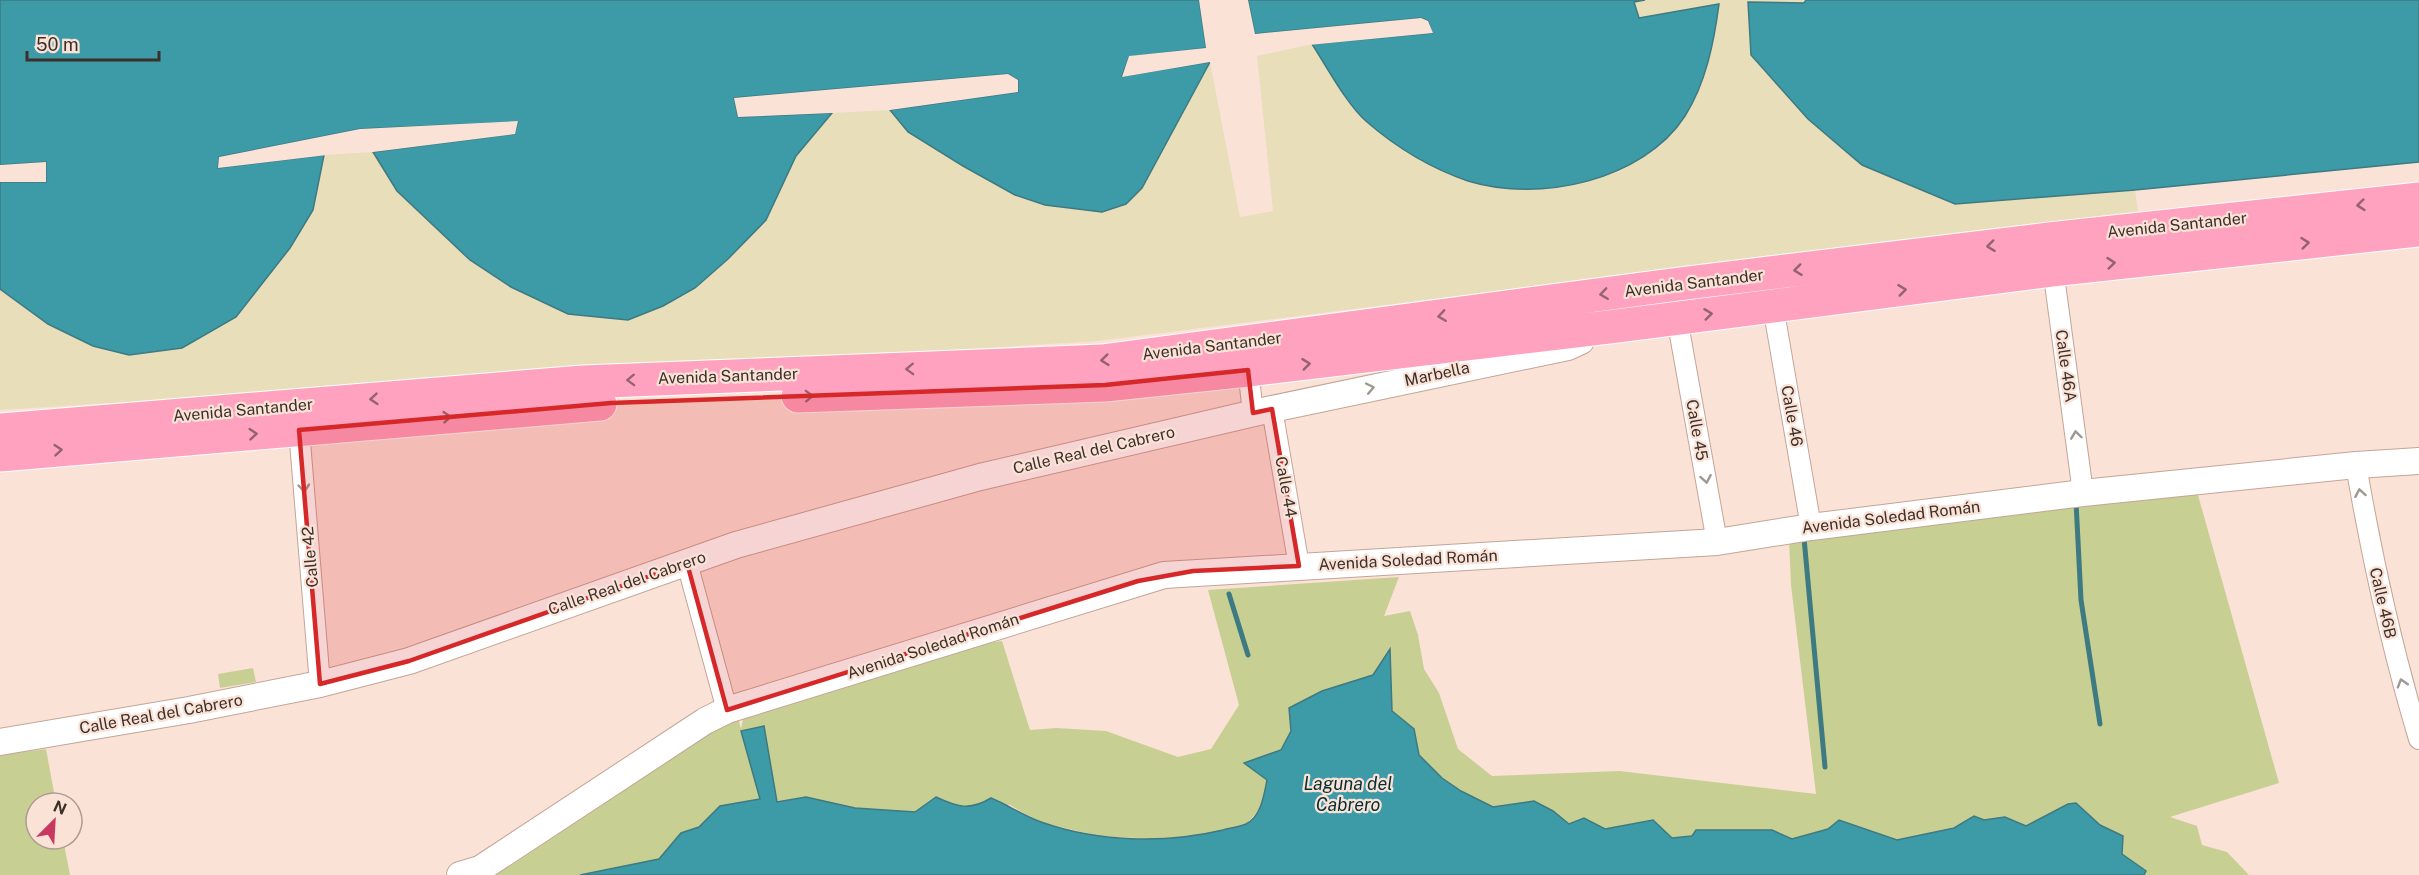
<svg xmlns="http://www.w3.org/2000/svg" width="2419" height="875" font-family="'Public Sans',sans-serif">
  <rect width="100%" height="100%" fill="#fbe2d7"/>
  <!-- green -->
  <path fill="#c8cf93" d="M2196,488L2279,783L2170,817L2197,826L2202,845L2227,852L2249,875H2144L2145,871L2122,854L2123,836L2100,825L2075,803L2068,804L2026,826L2005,817L1984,820L1974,816L1954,827L1897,840L1839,820L1829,829L1792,839L1772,830H1697L1692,836L1672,838L1653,820L1604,829L1584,818L1569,824L1553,811L1534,801L1493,807L1462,791L1442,778L1419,755L1414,729L1392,711L1390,651L1373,675L1356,680L1289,708L1291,731L1281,750L1245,763L1267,780L1261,807L1247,824L1202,835L1156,839L1099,836L1039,822L1010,805L955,807L936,797L916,812L855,808L806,797L777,802L764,726L741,731L760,799L720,806L699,827L681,833L659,859L580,875H479L737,714L741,729L744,714L970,645L1002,641L1030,730L1056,728L1106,731L1178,757L1211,749L1239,705L1208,590L1399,577L1384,616L1410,611L1418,635L1424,669L1439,693L1458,749L1492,776L1619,771L1816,794L1791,585L1789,539Z
    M253,668L256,682L220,688L218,674Z
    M46,749L56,803H36V839H63L70,875H0V755Z"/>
  <!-- sand -->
  <path fill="#e8deb9" d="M1645,0H1806L1808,119L1862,165L1955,204L2135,190L2138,211L1097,341L0,410V289L48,324L313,210L324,155L373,152L397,191L470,260L766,220L796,156L832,113L890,110L908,132L963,166L1142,188L1210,62L1240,217L1273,211L1257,56L1312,44L1337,84L1365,120L1405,152L1432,167L1470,181L1506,189L1542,188L1577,183L1619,172L1661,146L1704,77L1714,38L1719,4L1638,18L1634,2Z"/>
  <!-- water -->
  <path fill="#3d9aa7" stroke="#3d7a82" stroke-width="1.5" d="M0,0H1199L1206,48L1129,57L1122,76L1210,62L1142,188L1126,204L1102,212L1045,205L1015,195L963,166L908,132L890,110L1018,92V80L1008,74L734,98L738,117L832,113L796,156L766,220L728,259L695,288L663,306L628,320L568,314L511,287L470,260L397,191L373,152L514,134L518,122L360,129L219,157L218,168L324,155L313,210L290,248L236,317L182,348L129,355L93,346L48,324L0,289V182H46V162L0,165Z
    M1248,0H1645L1634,2L1639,18L1719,4C1714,42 1706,83 1685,116C1643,181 1539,203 1468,181C1430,168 1397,148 1367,122C1347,105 1327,67 1312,44L1432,33L1428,21L1421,18L1255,34Z
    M1806,0H2419V162L2135,190L1955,204L1862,165L1808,119L1751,55L1748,2L1804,3Z
    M1390,649L1392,711L1414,729L1419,755L1442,778L1461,791L1493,807L1534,801L1553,811L1569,824L1584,818L1605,829L1653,820L1672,838L1692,836L1696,830H1772L1792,839L1828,829L1839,820L1897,840L1954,828L1974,816L1984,820L2005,817L2026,826L2068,804L2076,803L2100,825L2123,836L2122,854L2146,871L2144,875H580L659,859L681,833L699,827L720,806L760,799L741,731L764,726L777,802L806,797L855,808L915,812L936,797C957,807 970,811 991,798C1008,805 1024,816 1041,822C1098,842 1164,844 1223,830C1230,828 1239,827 1246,824C1261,817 1264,795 1267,780L1244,763L1281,750L1291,731L1289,708L1322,691L1373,675Z"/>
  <!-- pier -->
  <path fill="#fbe2d7" d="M1199,0H1202L1209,50L1131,59L1126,73L1210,59L1213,62L1211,67L1210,62L1122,77L1129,56L1206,48Z
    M1245,0H1248L1255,34L1421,18L1428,21L1433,33L1309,45L1312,41L1429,30L1426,23L1421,21L1254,37L1252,35Z
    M1008,74L1018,80V92L890,110H887L889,107L1015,90V82L1008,77L738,100L740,114L832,110L835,113H832L738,117L734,98Z
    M518,121L515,134L373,152H370L372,149L512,131L514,125L361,132L222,159L221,164L324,152L327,155L218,168L219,157L360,129Z
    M46,162V182H0V179H43V165L0,168V165Z"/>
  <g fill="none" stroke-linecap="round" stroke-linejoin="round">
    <!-- stream -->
    <path stroke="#3d7a82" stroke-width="5" d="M2076,502L2081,600L2100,724
      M1804,538L1825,767
      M1229,594L1248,655"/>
    <defs>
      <path id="minor" d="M2052,261L2083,493
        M1773,306L1811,527
        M1677,318L1717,542
        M1247,360L1253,413
        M1272,409L1299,566
        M299,430L320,684
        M2356,465C2372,558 2392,649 2419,739
        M687,563L727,710"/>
      <path id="tertiary" d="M0,742L189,710L320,684L409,661L736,545L980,477L1272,409L1568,347L1581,341
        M460,875L480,869L705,721L727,710L1164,575L1717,542L1811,527L2083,493L2356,465L2419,461"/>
      <path id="trunk" d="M798,396L1105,385L1248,370L1617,326L2053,270L2419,230
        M0,430L583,382L1102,361L1679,284L2049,239L2419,199
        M0,455L600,404"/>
    </defs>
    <!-- minor casing -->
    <use href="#minor" stroke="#c3a598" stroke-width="22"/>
    <!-- tertiary casing -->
    <use href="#tertiary" stroke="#c3a598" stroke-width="28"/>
    <!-- trunk casing -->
    <use href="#trunk" stroke="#fff" stroke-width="35"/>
    <!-- minor -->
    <use href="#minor" stroke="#fff" stroke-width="20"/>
    <!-- tertiary -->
    <use href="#tertiary" stroke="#fff" stroke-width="26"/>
    <!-- trunk -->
    <use href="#trunk" stroke="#fea2c0" stroke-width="33"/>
  </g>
  <!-- one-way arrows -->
  <defs><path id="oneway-chevron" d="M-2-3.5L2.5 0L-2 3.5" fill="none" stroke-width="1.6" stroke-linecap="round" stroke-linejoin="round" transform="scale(1.5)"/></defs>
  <g stroke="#93636e">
    <use href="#oneway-chevron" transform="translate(2361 205) rotate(174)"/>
    <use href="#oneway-chevron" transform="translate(2305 243) rotate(-6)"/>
    <use href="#oneway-chevron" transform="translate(1991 246) rotate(173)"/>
    <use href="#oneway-chevron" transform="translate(2111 263) rotate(-6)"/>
    <use href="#oneway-chevron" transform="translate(1798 270) rotate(173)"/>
    <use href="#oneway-chevron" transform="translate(1902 290) rotate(-7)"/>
    <use href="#oneway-chevron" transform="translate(1604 294) rotate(172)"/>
    <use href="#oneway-chevron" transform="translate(1708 314) rotate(-7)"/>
    <use href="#oneway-chevron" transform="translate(1442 316) rotate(172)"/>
    <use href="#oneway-chevron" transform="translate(1105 360) rotate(174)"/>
    <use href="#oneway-chevron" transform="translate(1306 364) rotate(-7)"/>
    <use href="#oneway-chevron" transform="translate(910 369) rotate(178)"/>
    <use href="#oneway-chevron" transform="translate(631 380) rotate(178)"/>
    <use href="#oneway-chevron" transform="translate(809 396) rotate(-2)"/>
    <use href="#oneway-chevron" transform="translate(374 399) rotate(175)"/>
    <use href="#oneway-chevron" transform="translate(447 417) rotate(-5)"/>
    <use href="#oneway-chevron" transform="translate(253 434) rotate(-5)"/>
    <use href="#oneway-chevron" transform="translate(58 450) rotate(-5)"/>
  </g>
  <g stroke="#9e9894">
    <use href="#oneway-chevron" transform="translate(1370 388) rotate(-12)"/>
    <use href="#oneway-chevron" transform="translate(2076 435) rotate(-98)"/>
    <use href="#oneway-chevron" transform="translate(1706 479) rotate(80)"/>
    <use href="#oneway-chevron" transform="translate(304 488) rotate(85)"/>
    <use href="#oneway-chevron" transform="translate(2360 493) rotate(-100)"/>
    <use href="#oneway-chevron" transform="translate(2402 683) rotate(-107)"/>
  </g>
  <!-- marked area -->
  <path fill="#d62828" fill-opacity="0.2" stroke="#d62828" stroke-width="4.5" stroke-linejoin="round" d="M1248,370L1253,413L1272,409L1299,566L1193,571L1138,581L727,710L687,563L409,661L320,684L299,430L611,403L1105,385Z"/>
  <g text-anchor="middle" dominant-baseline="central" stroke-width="4.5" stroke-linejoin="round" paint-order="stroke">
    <!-- street labels -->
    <g font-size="16" fill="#3c302a" stroke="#fbe2d7">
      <text transform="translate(2177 225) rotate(-6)">Avenida Santander</text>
      <text transform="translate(1694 283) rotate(-7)">Avenida Santander</text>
      <text transform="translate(1212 346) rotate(-7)">Avenida Santander</text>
      <text transform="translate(2066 366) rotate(82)">Calle 46A</text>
      <text transform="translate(1437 374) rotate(-12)">Marbella</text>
      <text transform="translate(728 376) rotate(-2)">Avenida Santander</text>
      <text transform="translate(243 410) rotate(-5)">Avenida Santander</text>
      <text transform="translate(1792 416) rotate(80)">Calle 46</text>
      <text transform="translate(1697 430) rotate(80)">Calle 45</text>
      <text transform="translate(1094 450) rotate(-13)">Calle Real del Cabrero</text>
      <text transform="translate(1286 487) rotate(80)">Calle 44</text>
      <text transform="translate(1891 517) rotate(-7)">Avenida Soledad Román</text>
      <text transform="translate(310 557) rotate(-95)">Calle 42</text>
      <text transform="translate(1408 560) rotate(-3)">Avenida Soledad Román</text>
      <text transform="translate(627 583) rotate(-19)">Calle Real del Cabrero</text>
      <text transform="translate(2383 603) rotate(77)">Calle 46B</text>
      <text transform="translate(933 646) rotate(-18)">Avenida Soledad Román</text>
      <text transform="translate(161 714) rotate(-10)">Calle Real del Cabrero</text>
    </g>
    <!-- water labels -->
    <g font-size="18" font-style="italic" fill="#023036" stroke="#fbe2d7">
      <text x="1348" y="783">Laguna del<tspan x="1348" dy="21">Cabrero</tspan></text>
    </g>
  </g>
  <!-- north arrow -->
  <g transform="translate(54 821) rotate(24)"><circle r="28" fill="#fbe2d7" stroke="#af9b92" stroke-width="1.5"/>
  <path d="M0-4.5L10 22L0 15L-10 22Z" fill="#c73961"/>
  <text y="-9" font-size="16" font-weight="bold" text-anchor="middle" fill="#3c302a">N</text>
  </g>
  <!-- scale -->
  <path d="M27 51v9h132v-9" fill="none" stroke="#3c302a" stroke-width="3"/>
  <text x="36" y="51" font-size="18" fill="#3c302a" stroke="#fbe2d7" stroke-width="4.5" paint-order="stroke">50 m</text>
</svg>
